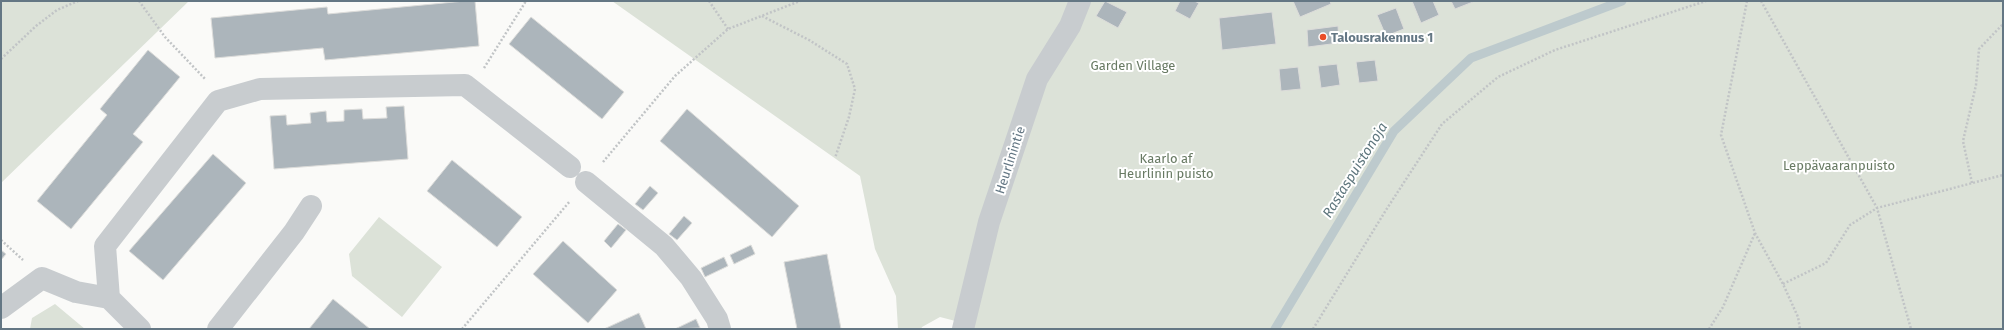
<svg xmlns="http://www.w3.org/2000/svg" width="2004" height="330" font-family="'Fira Sans',sans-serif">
  <rect width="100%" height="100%" fill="#fafaf8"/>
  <!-- green -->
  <path fill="#dce2d8" d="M1,1H189L1,183Z
    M612,1H2003V329H975L971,325L940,317L922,327L921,329H898L896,296L875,249L860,176Z
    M379,217L442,267L402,317L352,276L349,254Z
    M55,304L85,329H30L32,318Z"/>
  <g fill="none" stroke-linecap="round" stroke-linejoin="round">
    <!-- stream -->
    <path stroke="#bdcacd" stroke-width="9" d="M1275,329L1394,131L1471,58L1622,1"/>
  </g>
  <!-- building -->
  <path fill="#acb5bb" stroke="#dcdcda" d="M465,1H475L479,46L325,60L323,48L215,58L211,18L327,7L328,14Z
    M1105,1L1127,12L1118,28L1096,16Z
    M1180,1H1194L1199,3L1190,19L1175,11Z
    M1293,1H1330L1331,4L1300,17Z
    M1412,1H1433L1439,15L1421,23Z
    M1451,1H1473V2L1455,9Z
    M1396,8L1404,29L1386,36L1377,15Z
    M1272,12L1276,44L1222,50L1219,18Z
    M531,17L624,92L602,119L509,44Z
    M1338,26L1339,43L1308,47L1307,30Z
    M148,50L180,77L133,134L143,142L71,229L37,201L107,115L100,109Z
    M1375,60L1378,81L1359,83L1356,62Z
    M1337,64L1340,85L1321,88L1318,66Z
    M1298,67L1301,89L1281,91L1279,69Z
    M404,106L408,159L274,169L270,116L286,115L287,125L311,123L310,113L326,111L327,122L344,121V110L362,109L363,119L387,118L386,107Z
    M687,109L799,206L772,237L660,141Z
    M213,154L246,183L163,280L129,251Z
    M452,160L522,217L497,247L427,191Z
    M650,186L658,193L643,210L635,204Z
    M684,216L692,223L677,240L669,234Z
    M618,224L626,230L611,248L604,241Z
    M563,241L617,290L588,323L533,274Z
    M751,245L755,254L734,264L730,255Z
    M1,250L6,254L1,260Z
    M827,254L841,329H797L784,262Z
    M724,257L728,266L705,277L701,268Z
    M333,299L370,329H309Z
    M639,313L646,329H604Z
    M696,319L700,328L675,329Z"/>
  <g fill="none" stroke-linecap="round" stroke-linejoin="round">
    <!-- path -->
    <path stroke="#c1c4c6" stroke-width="2.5" stroke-dasharray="2 2" stroke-linecap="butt" d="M139,1L165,37L206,80
      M709,1L728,29
      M1747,1L1721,135L1755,233L1783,284L1798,317L1800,329
      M1761,1L1877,208L1911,329
      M762,16L809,40L847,64L855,89L849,117L835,158
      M1,59L36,26L57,10L78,1
      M484,68L526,1
      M603,162L675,76L728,29L800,1
      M1972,183L1963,141L1976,85L1979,49L2003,24
      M1,240L23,260
      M1783,284L1826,263L1850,225L1877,208L2003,175
      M462,329L570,201
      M1313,329L1386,210L1442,124L1498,77L1555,50L1706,1
      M1709,329L1723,307L1755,233"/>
    <!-- minor -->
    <path stroke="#c8cccf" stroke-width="22" d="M586,182L664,246L691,278L717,319L720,329
      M109,298L105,246L218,101L260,89L465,85L570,167
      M109,298L140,329
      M1,308L42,278L76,292L109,298
      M218,329L294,232L311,206
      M963,329L989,222L1037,79L1070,26L1080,1"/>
  </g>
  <!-- markers -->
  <circle fill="#ea4d28" stroke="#fff" stroke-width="1.5" cx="1323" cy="37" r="4"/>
  <g text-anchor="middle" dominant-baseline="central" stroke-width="4" stroke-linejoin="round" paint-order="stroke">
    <!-- poi labels -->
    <g font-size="13" font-weight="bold" fill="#647784" stroke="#fff" text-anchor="start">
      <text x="1331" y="37">Talousrakennus 1</text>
    </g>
    <!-- park labels -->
    <g font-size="13" fill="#687a63" stroke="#fff">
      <text x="1133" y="65">Garden Village</text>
      <text x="1166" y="158">Kaarlo af<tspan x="1166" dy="15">Heurlinin puisto</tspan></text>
      <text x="1839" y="165">Leppävaaranpuisto</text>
    </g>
    <!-- street labels -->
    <g font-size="13" fill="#647784" stroke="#fff">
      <text transform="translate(1010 160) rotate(-72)">Heurlinintie</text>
    </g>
    <!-- water labels -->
    <g font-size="14" font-style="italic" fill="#5e767d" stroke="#fff">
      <text transform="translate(1355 170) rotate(-58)">Rastaspuistonoja</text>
    </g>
  </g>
  <!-- border -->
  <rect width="2004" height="330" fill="none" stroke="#647784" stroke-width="4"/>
</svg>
